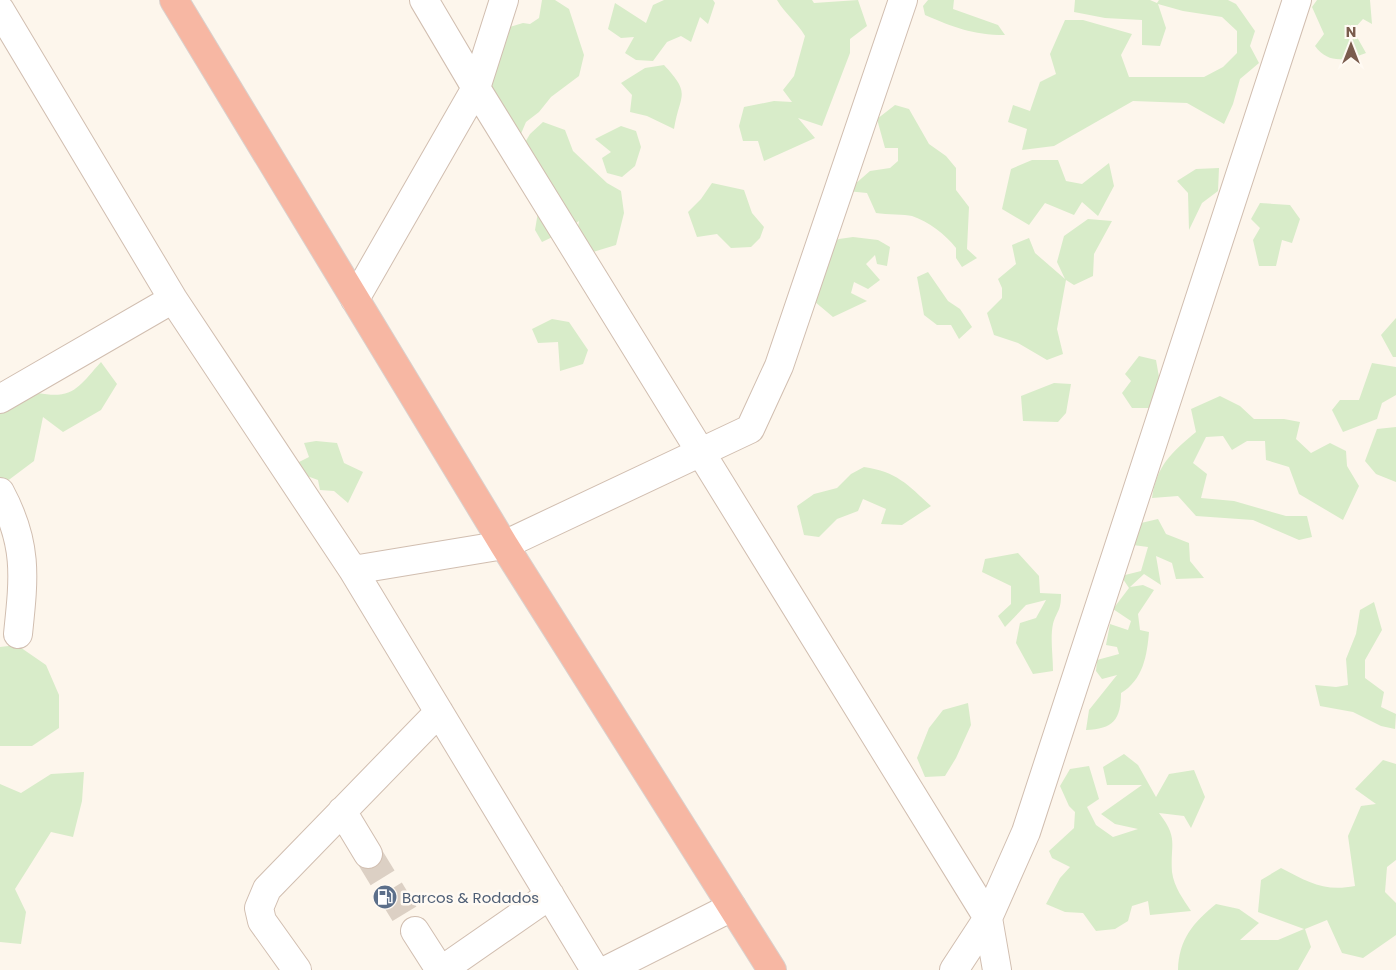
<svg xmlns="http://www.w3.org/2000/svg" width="1396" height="970" font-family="Poppins,sans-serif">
  <rect width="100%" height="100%" fill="#fdf6ec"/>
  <!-- green -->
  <path fill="#d8ecc9" d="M542,0H555L569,9L584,55L579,76L551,97L539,112L526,122L520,136L493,116L476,117L457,85L468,55L490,33L523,23L530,24L539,18Z
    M664,0H713L715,3L708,24L700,17L691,42L681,36L667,42L653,61L636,60L625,53L634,37L621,38L608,29L615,3L646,23L653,5Z
    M777,0H812L814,3L858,0L867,26L850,39V53L822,126L798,118L815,138L764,161L758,141H743L739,126L744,107L774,101L792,102L783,90L794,76L805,36C797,22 785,14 777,0Z
    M928,0H954L953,9L998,25L1005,35C972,35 953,27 925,15L923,6Z
    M1075,0H1150L1157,3L1159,0H1228L1236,4L1255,31L1250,46L1259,63L1240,79L1233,104L1224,124L1187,103L1133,101L1054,146L1022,150L1027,129L1008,122L1013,105L1030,111L1040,82L1056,74L1050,54L1065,20H1083L1132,34L1121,55L1129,77H1204L1223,67L1237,53V31L1222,17L1183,11L1158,4L1166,28L1160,46L1142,45V20L1105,18L1074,12Z
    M1317,0H1370L1372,24L1363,19L1353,30L1366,53C1347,60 1329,65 1315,46L1324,34L1312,7Z
    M664,65C692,95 680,93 674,129L647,116L630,112L632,95L621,83L645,68Z
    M895,105L909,109L929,144L946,156L956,168V190L969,207L967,249L977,258L962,267L956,258V248C945,234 929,222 912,216C905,214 887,215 876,213L867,193L847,191L870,171L890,168L898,161V148H885L877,119Z
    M543,122L565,130L573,151L607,183L621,191L624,213L616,245L593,252L576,238L579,221L565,231L542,242L535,230L538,212L526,195V177L514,161L530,134Z
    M621,126L636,131L641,147L635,166L622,177L607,173L602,158L611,152L595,139Z
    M1032,160H1058L1066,181L1082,184L1109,163L1114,186L1098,216L1082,202L1074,215L1045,203L1029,225L1002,209L1011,169Z
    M1219,168L1218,191L1202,203L1189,230L1188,193L1177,181L1196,169Z
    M712,183L744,190L752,213L764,227L760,238L751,247L731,248L717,234L697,237L688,212L701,199Z
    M1260,203L1290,205L1300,219L1292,243L1282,240L1276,266H1259L1253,240L1260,228L1251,219Z
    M1088,219L1112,221L1094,254L1093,276L1074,285L1066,280L1057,329L1063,354L1047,360L1018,343L994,335L987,313L1002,298V288L998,279L1016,264L1012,245L1029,238L1035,253L1065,279L1057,262L1064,236Z
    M853,237L878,240L890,247L887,266L877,264L875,255L866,264L880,280L868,289L854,282L851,293L867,301L833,317L808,296L822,246L839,239Z
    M928,272L948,301L960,309L972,327L959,339L951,325H937L924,315L917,277Z
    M1396,318V357H1393L1381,335Z
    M552,319L569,322L588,350L583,364L560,371L558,342L538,343L532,329Z
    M1139,356L1156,360L1161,388L1150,408H1132L1122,393L1131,381L1125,374Z
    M101,362L117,384L101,410L63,432L43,417L34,461L6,482L0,479V409L13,408L38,393C74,400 79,386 101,362Z
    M1372,363L1396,367V395L1382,403L1377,419L1343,432L1332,410L1340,400H1359Z
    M1054,383L1071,384L1066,413L1058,422L1023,421L1021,396Z
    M1220,396L1240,406L1254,419H1284L1300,422L1296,439L1311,453L1330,443L1346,451L1347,466L1359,486L1343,520L1299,494L1289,467L1266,460L1265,441H1247L1232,450L1223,436L1206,437L1193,463L1207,474L1201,498L1234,501L1286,516H1307L1312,537L1299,540L1253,520L1196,516L1178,496L1152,498C1157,465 1171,453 1196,432L1191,409Z
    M1396,427V482L1376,474L1365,461L1377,429Z
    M316,441L337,443L344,463L363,472L348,503L334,491L320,490L318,480L307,476L297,463L309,457L304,443Z
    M864,467C897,472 907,484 931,506L902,525L881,524L886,509L863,499L858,511L837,519L819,537L804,535L797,506L814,494L837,488L851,474Z
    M1158,519L1166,534L1189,543L1190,561L1204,578L1176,579L1172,563L1156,556L1161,585L1144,574L1130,587L1143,585L1154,590L1138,614L1140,630L1149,632C1147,656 1143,680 1121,693C1121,720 1113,729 1086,730L1089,710L1117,675L1102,679L1096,671L1097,660L1119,654L1117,647L1106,645L1110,624L1128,630L1131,621L1113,609L1129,588L1121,576L1141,571L1148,547L1133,545L1141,523Z
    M1018,553L1039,576L1040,593L1061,594C1061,612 1057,610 1053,624C1050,638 1053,656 1053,671L1033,674L1016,643L1020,623L1036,618L1046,600L1026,605L1005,627L998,616L1011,604V586L982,572L985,559Z
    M1374,602L1382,630L1365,660V678L1384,692L1381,707L1396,714L1395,729L1381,726L1353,712L1320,706L1315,685L1336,687L1348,685L1346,659L1356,634L1360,610Z
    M17,645L46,665L59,695V728L32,746H0V647Z
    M968,703L971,725L956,758L945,776L925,777L917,758L929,728L943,710Z
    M1124,754L1138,765L1156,797L1169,774L1194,770L1205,797L1191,828L1184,816L1159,813C1179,839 1170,843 1172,872C1174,887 1183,899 1191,911L1150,915L1148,901L1132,906L1128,921L1115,929L1096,931L1083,913L1065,912L1046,904L1060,878L1070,867L1052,858L1049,851L1074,828L1075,812L1069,806L1060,786L1070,769L1089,766L1099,799L1087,807L1096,825L1113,837L1138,829L1115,824L1101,814L1142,785H1107L1103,767Z
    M1383,760L1396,764V860L1387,867L1385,892L1396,903V935L1363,958L1342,953L1327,920L1305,929L1311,947L1298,970H1178C1179,939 1193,923 1216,904L1239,909L1259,923L1240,940H1278L1304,929L1258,912L1261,880L1281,868C1308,882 1324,892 1355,886L1348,836L1361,806L1376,804L1355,789Z
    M84,772L82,801L73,837L51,832L15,889L26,912L21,944L0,942V784L21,793L51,774Z"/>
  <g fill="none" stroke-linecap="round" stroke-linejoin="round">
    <!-- minor-tunnel -->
    <path stroke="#dcd0c4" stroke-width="28" stroke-dasharray="28 14" stroke-linecap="butt" d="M368,854L415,931"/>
    <defs>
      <path id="minor" d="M424,0L476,88L988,918L997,970
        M0,10L173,299L353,570L595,970
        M355,299L476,88L504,0
        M0,399L173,299
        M0,492C28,544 24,577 18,634
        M353,570L504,545L750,429L779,366L903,0
        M342,811L368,854
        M415,931L440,970
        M297,970L262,921L259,908L267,889L439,712
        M442,970L550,895
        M607,970L732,907
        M954,970L988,918L1026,832L1297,0"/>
      <path id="highway" d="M174,0L504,545L772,970"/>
    </defs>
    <!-- minor casing -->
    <use href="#minor" stroke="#d1beb0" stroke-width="30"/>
    <!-- highway casing -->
    <use href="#highway" stroke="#dad1cd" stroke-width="30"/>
    <!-- minor -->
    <use href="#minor" stroke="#fff" stroke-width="28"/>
    <!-- highway -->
    <use href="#highway" stroke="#f7b7a3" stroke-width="28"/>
  </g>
  <!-- icons -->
  <defs>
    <symbol id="fuel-disc" viewBox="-11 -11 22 22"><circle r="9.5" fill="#5c6f8a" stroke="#fffaf3"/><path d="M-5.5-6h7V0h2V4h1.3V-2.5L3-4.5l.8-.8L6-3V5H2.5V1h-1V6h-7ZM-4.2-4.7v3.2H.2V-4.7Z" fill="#fff"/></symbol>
  </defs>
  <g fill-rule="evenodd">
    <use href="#fuel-disc" x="371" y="883" width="28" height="28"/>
  </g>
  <g text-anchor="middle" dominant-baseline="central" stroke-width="5" stroke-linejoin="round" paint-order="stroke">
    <!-- service labels -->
    <g font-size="15" fill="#4e5e75" stroke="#fffaf3" text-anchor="start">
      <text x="402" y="897">Barcos &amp; Rodados</text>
    </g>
  </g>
  <!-- north arrow -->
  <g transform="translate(1351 45)" stroke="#fffaf3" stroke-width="4" paint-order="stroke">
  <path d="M0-4L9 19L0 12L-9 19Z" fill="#7a5c4d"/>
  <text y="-8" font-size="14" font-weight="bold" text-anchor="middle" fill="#7a5c4d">N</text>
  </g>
</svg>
